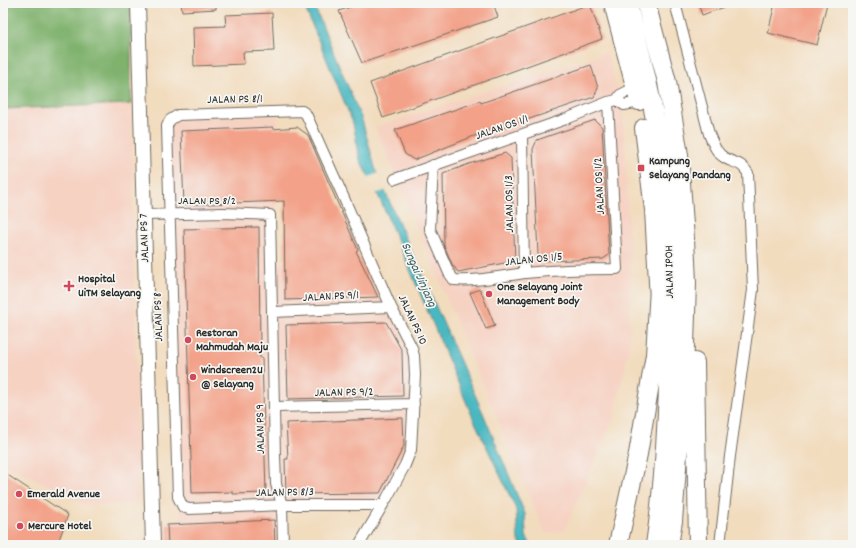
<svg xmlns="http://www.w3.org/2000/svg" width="856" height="548" font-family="Dekko,sans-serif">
  <rect width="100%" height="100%" fill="#f6f6f2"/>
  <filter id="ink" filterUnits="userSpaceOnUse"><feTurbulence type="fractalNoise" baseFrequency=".025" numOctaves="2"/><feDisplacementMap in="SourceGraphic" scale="8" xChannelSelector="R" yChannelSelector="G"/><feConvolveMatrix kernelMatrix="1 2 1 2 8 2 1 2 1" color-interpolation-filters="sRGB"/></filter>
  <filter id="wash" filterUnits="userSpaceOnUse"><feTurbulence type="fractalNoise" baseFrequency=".012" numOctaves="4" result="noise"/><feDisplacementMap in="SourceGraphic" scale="16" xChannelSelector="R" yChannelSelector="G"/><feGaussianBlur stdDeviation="0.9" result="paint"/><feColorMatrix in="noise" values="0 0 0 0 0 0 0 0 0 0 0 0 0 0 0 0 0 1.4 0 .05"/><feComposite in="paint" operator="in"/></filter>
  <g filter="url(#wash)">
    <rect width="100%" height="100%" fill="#f2dcbe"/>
    <!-- built -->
    <path fill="#f6d2c3" d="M607,53L623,112L631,274L629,349L613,419L564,531L545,533L375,127Z
      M131,104L139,504L85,505L3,463V109Z
      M278,116L276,205L271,212L269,264L367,258L409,349L411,359L408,447L401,464L380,502L279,501L280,545H163V522L181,520L170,128L174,122L180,117Z"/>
    <!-- forest -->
    <path fill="#80b26e" stroke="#566e4c" d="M3,3H131V104L3,109Z"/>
    <!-- water -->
    <path fill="#4ab8c1" stroke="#3a7276" d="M303,3H313L362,120L376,171L483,413L525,514L526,536L531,545H521L518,540L516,509L473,418L379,197L360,160L353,123Z"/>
    <!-- pier -->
    <path fill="#f2dcbe" d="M379,173L387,190L375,194L367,178Z"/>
    <g id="blocks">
      <!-- building -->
      <path fill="#f3a289" d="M181,3H216V9L182,11Z
        M362,3H493L498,17L362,63L339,11Z
        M698,3H733V4L702,15Z
        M775,3H827L817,45L768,33Z
        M590,4L602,39L383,118L370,83Z
        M272,13L274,51L243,52L244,64L194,66L193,27L226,26L225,15Z
        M591,65L598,88L594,97L500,129L499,126L414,160L405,154L395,130L480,101L481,103Z
        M595,120L602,127L609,255L603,259L542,261L538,254L533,149L537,140Z
        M273,127V129L297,127L308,135L358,250L356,251L378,297L285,300L284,201L184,205L181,131Z
        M505,153L511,158L515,261L458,272L452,264L444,245L443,174L469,164Z
        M259,227L260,358H262L266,493L233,494V492L192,493L184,229Z
        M480,289L495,326L486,329L470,293Z
        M386,322L402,351L403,396L288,399L286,325Z
        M403,418L404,446L380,493L286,494L285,459H288L286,423Z
        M3,472L68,515L57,545H3Z
        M274,520L275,545H168L167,525Z"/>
    </g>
  </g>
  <g filter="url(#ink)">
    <use href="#blocks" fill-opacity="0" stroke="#71695e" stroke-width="1"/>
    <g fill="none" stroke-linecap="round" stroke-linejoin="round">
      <defs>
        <path id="street" d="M675,3L709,134C713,143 716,153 725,158C735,164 740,161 748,173L753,290L730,456L720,545
          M617,100L620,95L636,87
          M522,135L524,273
          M433,165L430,229L449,273L454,280C478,282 501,276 525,273C555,270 586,269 617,269L608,102
          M395,179L566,119L608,102L617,100L624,105L640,102
          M144,215L223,213L270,215L275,456L276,484L282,505L283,545
          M273,312L391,307
          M274,407L414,404
          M359,545L387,498L405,465L411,450L415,375L414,356L412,348L391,307L343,196L306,114L302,111L178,115L170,120L167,126L178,497L183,507L189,509L282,505H382"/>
        <path id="secondary" d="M138,3L153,545"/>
        <path id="highway" d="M613,3L639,101
          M627,3C647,71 661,140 668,210C674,269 671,329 668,388C666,441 663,493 655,545
          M646,3L667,82L679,155L685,239L687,283L684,375L673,521L669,545
          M644,128L654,210L659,300
          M695,362L698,545
          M618,545L638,454L655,355L659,288"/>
      </defs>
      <!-- street casing -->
      <use href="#street" stroke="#71695e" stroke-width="12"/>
      <!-- secondary casing -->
      <use href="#secondary" stroke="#71695e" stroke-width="16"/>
      <!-- highway casing -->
      <use href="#highway" stroke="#71695e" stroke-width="20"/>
      <!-- street -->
      <use href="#street" stroke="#fff" stroke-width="10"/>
      <!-- secondary -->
      <use href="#secondary" stroke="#fff" stroke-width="14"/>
      <!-- highway -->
      <use href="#highway" stroke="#fff" stroke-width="18"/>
    </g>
  </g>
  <!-- markers -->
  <g fill="#d1495b" stroke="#f6f6f2" stroke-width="1.5">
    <rect x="637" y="164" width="8" height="8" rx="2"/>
    <path d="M67 280h4v4h4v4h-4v4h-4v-4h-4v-4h4z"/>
    <circle cx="489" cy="294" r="4"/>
    <circle cx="188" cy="340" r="4"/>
    <circle cx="193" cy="377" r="4"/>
    <circle cx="19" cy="494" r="4"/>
    <circle cx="20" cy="526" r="4"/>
  </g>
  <g text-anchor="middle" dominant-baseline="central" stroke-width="3.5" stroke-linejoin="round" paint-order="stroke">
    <!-- street labels -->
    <g font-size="12" fill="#2b2b2b" stroke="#f6f6f2">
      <text transform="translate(235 100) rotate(-1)">JALAN PS 8/1</text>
      <text transform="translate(502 128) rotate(-19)">JALAN OS 1/1</text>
      <text transform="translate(600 186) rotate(-93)">JALAN OS 1/2</text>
      <text x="207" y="201">JALAN PS 8/2</text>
      <text transform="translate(510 204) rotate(-91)">JALAN OS 1/3</text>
      <text transform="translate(145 238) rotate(-92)">JALAN PS 7</text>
      <text transform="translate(534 260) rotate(-6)">JALAN OS 1/5</text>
      <text transform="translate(670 272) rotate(-91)">JALAN IPOH</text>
      <text transform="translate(331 297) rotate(-3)">JALAN PS 9/1</text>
      <text transform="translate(159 317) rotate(-92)">JALAN PS 8</text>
      <text transform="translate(412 320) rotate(65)">JALAN PS 10</text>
      <text transform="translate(344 393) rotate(-1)">JALAN PS 9/2</text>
      <text transform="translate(261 429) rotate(-91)">JALAN PS 9</text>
      <text transform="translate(285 493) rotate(-1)">JALAN PS 8/3</text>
    </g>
    <!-- poi labels -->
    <g font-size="12" font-weight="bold" fill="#2b2b2b" stroke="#f6f6f2" text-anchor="start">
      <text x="649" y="161">Kampung<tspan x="649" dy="14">Selayang Pandang</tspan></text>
      <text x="78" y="279">Hospital<tspan x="78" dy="14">UiTM Selayang</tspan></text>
      <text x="497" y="287">One Selayang Joint<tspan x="497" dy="14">Management Body</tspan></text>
      <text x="196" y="333">Restoran<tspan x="196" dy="14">Mahmudah Maju</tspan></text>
      <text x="201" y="370">Windscreen2U<tspan x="201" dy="14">@ Selayang</tspan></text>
      <text x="27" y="494">Emerald Avenue</text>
      <text x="28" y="526">Mercure Hotel</text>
    </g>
    <!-- water labels -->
    <g font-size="13" font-style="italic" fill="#365c60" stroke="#f6f6f2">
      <text transform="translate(418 275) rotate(66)">Sungai Jinjang</text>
    </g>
  </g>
  <!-- margin -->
  <rect width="856" height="548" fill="none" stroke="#f6f6f2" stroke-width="16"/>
</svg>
